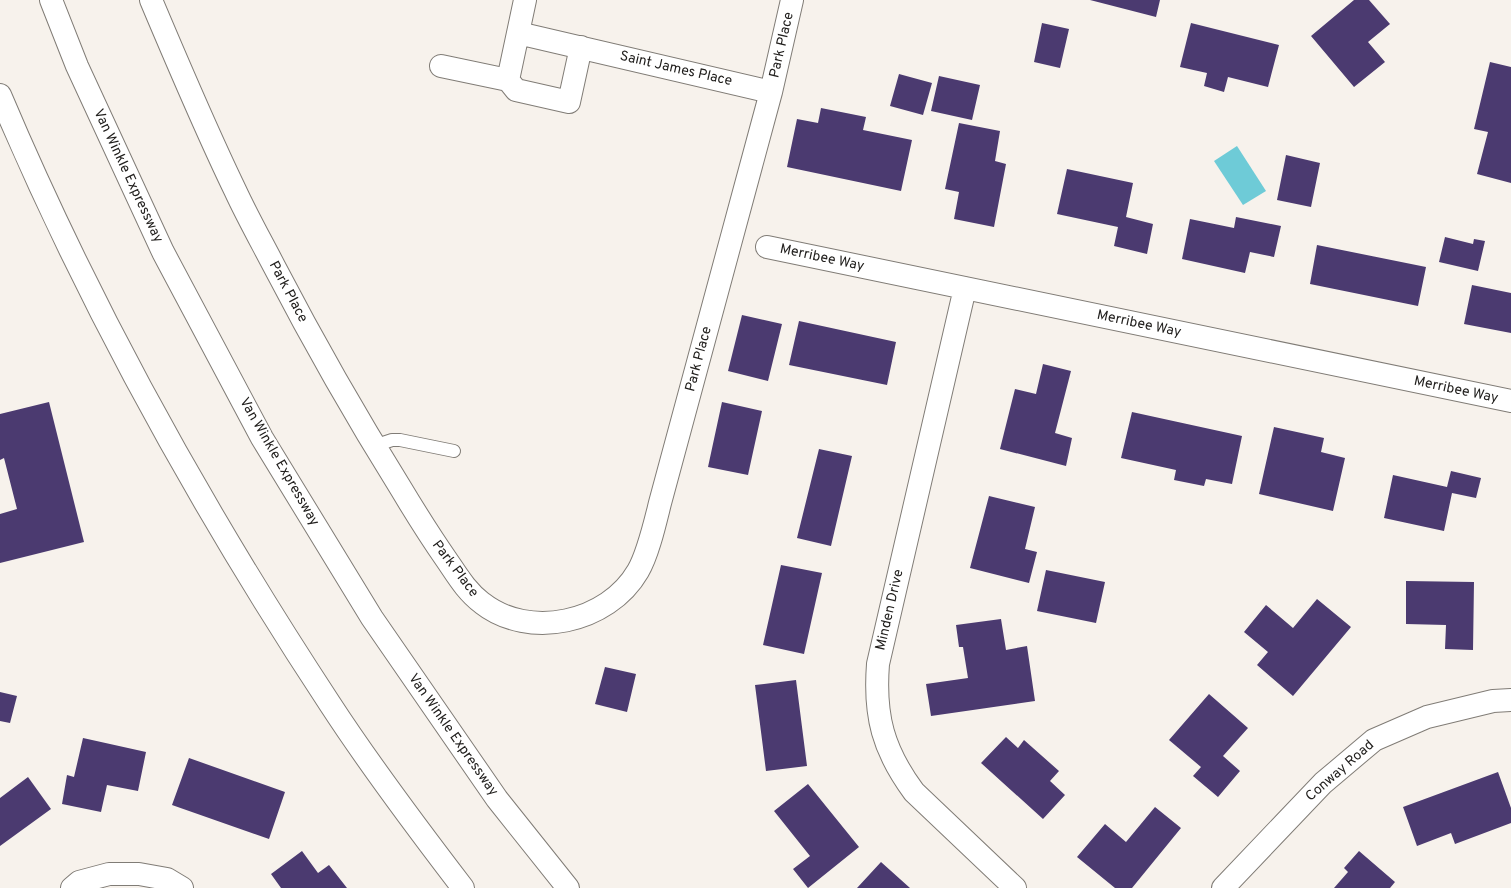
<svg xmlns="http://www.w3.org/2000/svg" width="1511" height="888" font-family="Overpass,sans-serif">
  <rect width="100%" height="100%" fill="#f7f2ec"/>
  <!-- water -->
  <path fill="#6ecbd7" d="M1237,146L1266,191L1243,205L1214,161Z"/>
  <!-- building -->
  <path fill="#4b3a70" d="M1090,0H1160L1156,17Z
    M1354,0H1369L1390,24L1368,42L1385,62L1354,87L1311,36Z
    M1042,23L1069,29L1060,68L1034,62Z
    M1191,23L1279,45L1268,87L1228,77L1224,92L1204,86L1207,73L1180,67Z
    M1490,62L1511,67V183L1477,174L1488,132L1474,129Z
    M899,74L932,83L923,115L890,106Z
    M939,76L980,85L972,120L931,111Z
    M821,108L866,117L863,130L912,140L901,191L787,167L797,119L818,123Z
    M959,123L1000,131L995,161L1006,164L994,227L954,219L959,192L945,189Z
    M1286,155L1320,163L1311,207L1277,200Z
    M1067,169L1133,183L1126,217L1153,224L1147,254L1114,246L1118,227L1057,214Z
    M1236,217L1281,226L1274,257L1250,252L1245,273L1182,259L1190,219L1234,228Z
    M1445,237L1473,244L1474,239L1485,241L1478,271L1439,262Z
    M1317,245L1426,267L1418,306L1310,284Z
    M1472,285L1511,293V333L1464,324Z
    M742,315L782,324L768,381L728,371Z
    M799,321L896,342L887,385L789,365Z
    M1043,364L1071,371L1055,433L1072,438L1066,466L1000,449L1015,389L1036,394Z
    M49,402L84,542L0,563V514L17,509L4,458L0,460V414Z
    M722,402L762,411L748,475L708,467Z
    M1132,412L1242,436L1232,484L1206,479L1204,486L1174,480L1176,470L1121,458Z
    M1274,427L1324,438L1321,452L1345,458L1333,511L1259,494Z
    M819,449L852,456L831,546L797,538Z
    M1451,471L1481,478L1476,498L1452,493L1444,531L1384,518L1393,475L1447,487Z
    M989,496L1035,507L1025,549L1037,552L1029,583L970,568Z
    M781,565L822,573L804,654L763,645Z
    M1046,570L1105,582L1096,623L1037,611Z
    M1406,581L1474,582L1473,650L1445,649L1446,625L1406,624Z
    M1317,599L1351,627L1293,696L1257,665L1268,652L1244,632L1266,605L1293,628Z
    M1001,619L1006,650L1027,646L1035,701L931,716L926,684L968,678L963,647H959L956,625Z
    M605,667L636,674L627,712L595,704Z
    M796,680L807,766L766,771L755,685Z
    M0,692L17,696L10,723L0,721Z
    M1209,694L1248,728L1223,756L1240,771L1218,797L1193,776L1201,767L1169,740Z
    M1006,737L1018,748L1024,740L1059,771L1050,781L1065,795L1043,819L981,763Z
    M83,738L146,752L138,791L107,785L101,812L62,804L67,775L74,777Z
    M189,758L285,792L269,839L172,805Z
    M1498,772L1511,808V823L1455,844L1451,833L1417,846L1403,807Z
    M28,777L51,809L0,846V798Z
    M808,784L859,847L808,888L793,869L810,856L774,811Z
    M1155,807L1181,828L1132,888H1115L1077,857L1105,824L1126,842Z
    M302,851L318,873L329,865L347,888H281L271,874Z
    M1359,851L1395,882L1390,888H1334L1348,872L1344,868Z
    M881,862L910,888H857Z"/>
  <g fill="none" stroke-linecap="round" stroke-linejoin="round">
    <defs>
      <path id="service" d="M374,446L392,440H400L454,451"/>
      <path id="minor" d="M151,0C178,64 205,128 235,190C247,216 261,241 274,266C313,341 355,415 400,487C415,512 430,536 446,559C457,575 466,591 482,603C529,640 608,623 638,571C648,554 655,523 660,503L771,92L792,0
        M518,33L525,0
        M441,66L508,80L518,33L771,92
        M508,80L516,90L569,102L581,47
        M767,247L1511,401
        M965,288L878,664C874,716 883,750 914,792L1015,888
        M72,888L79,882L109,874H139L167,879L182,888
        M1223,888L1323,783L1374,740L1427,717L1493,701L1511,700"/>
      <path id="primary" d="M51,0L77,66L163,252L262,438L372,618L497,799L568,888
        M0,95C90,308 203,511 330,704C371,767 417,828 463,888"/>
    </defs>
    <!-- service casing -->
    <use href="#service" stroke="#807c76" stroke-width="14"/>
    <!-- minor casing -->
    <use href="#minor" stroke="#807c76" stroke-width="24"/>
    <!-- primary casing -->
    <use href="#primary" stroke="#807c76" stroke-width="24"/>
    <!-- service -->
    <use href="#service" stroke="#fff" stroke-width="12"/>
    <!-- minor -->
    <use href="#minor" stroke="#fff" stroke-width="22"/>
    <!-- primary -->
    <use href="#primary" stroke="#fff" stroke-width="22"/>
  </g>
  <g text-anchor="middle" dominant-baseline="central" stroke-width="4" stroke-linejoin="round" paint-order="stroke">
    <!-- street labels -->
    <g font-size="14" fill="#22201e" stroke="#fff">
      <text transform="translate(782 45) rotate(-77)">Park Place</text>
      <text transform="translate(676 69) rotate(13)">Saint James Place</text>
      <text transform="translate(128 176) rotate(65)">Van Winkle Expressway</text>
      <text transform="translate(822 258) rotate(12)">Merribee Way</text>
      <text transform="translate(288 292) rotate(62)">Park Place</text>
      <text transform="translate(1139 324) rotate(12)">Merribee Way</text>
      <text transform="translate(699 359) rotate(-75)">Park Place</text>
      <text transform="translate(1456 390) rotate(12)">Merribee Way</text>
      <text transform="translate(279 462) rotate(60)">Van Winkle Expressway</text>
      <text transform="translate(455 569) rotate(53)">Park Place</text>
      <text transform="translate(890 610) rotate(-77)">Minden Drive</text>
      <text transform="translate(453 735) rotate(55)">Van Winkle Expressway</text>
      <text transform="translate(1340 771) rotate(-41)">Conway Road</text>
    </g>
  </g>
</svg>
